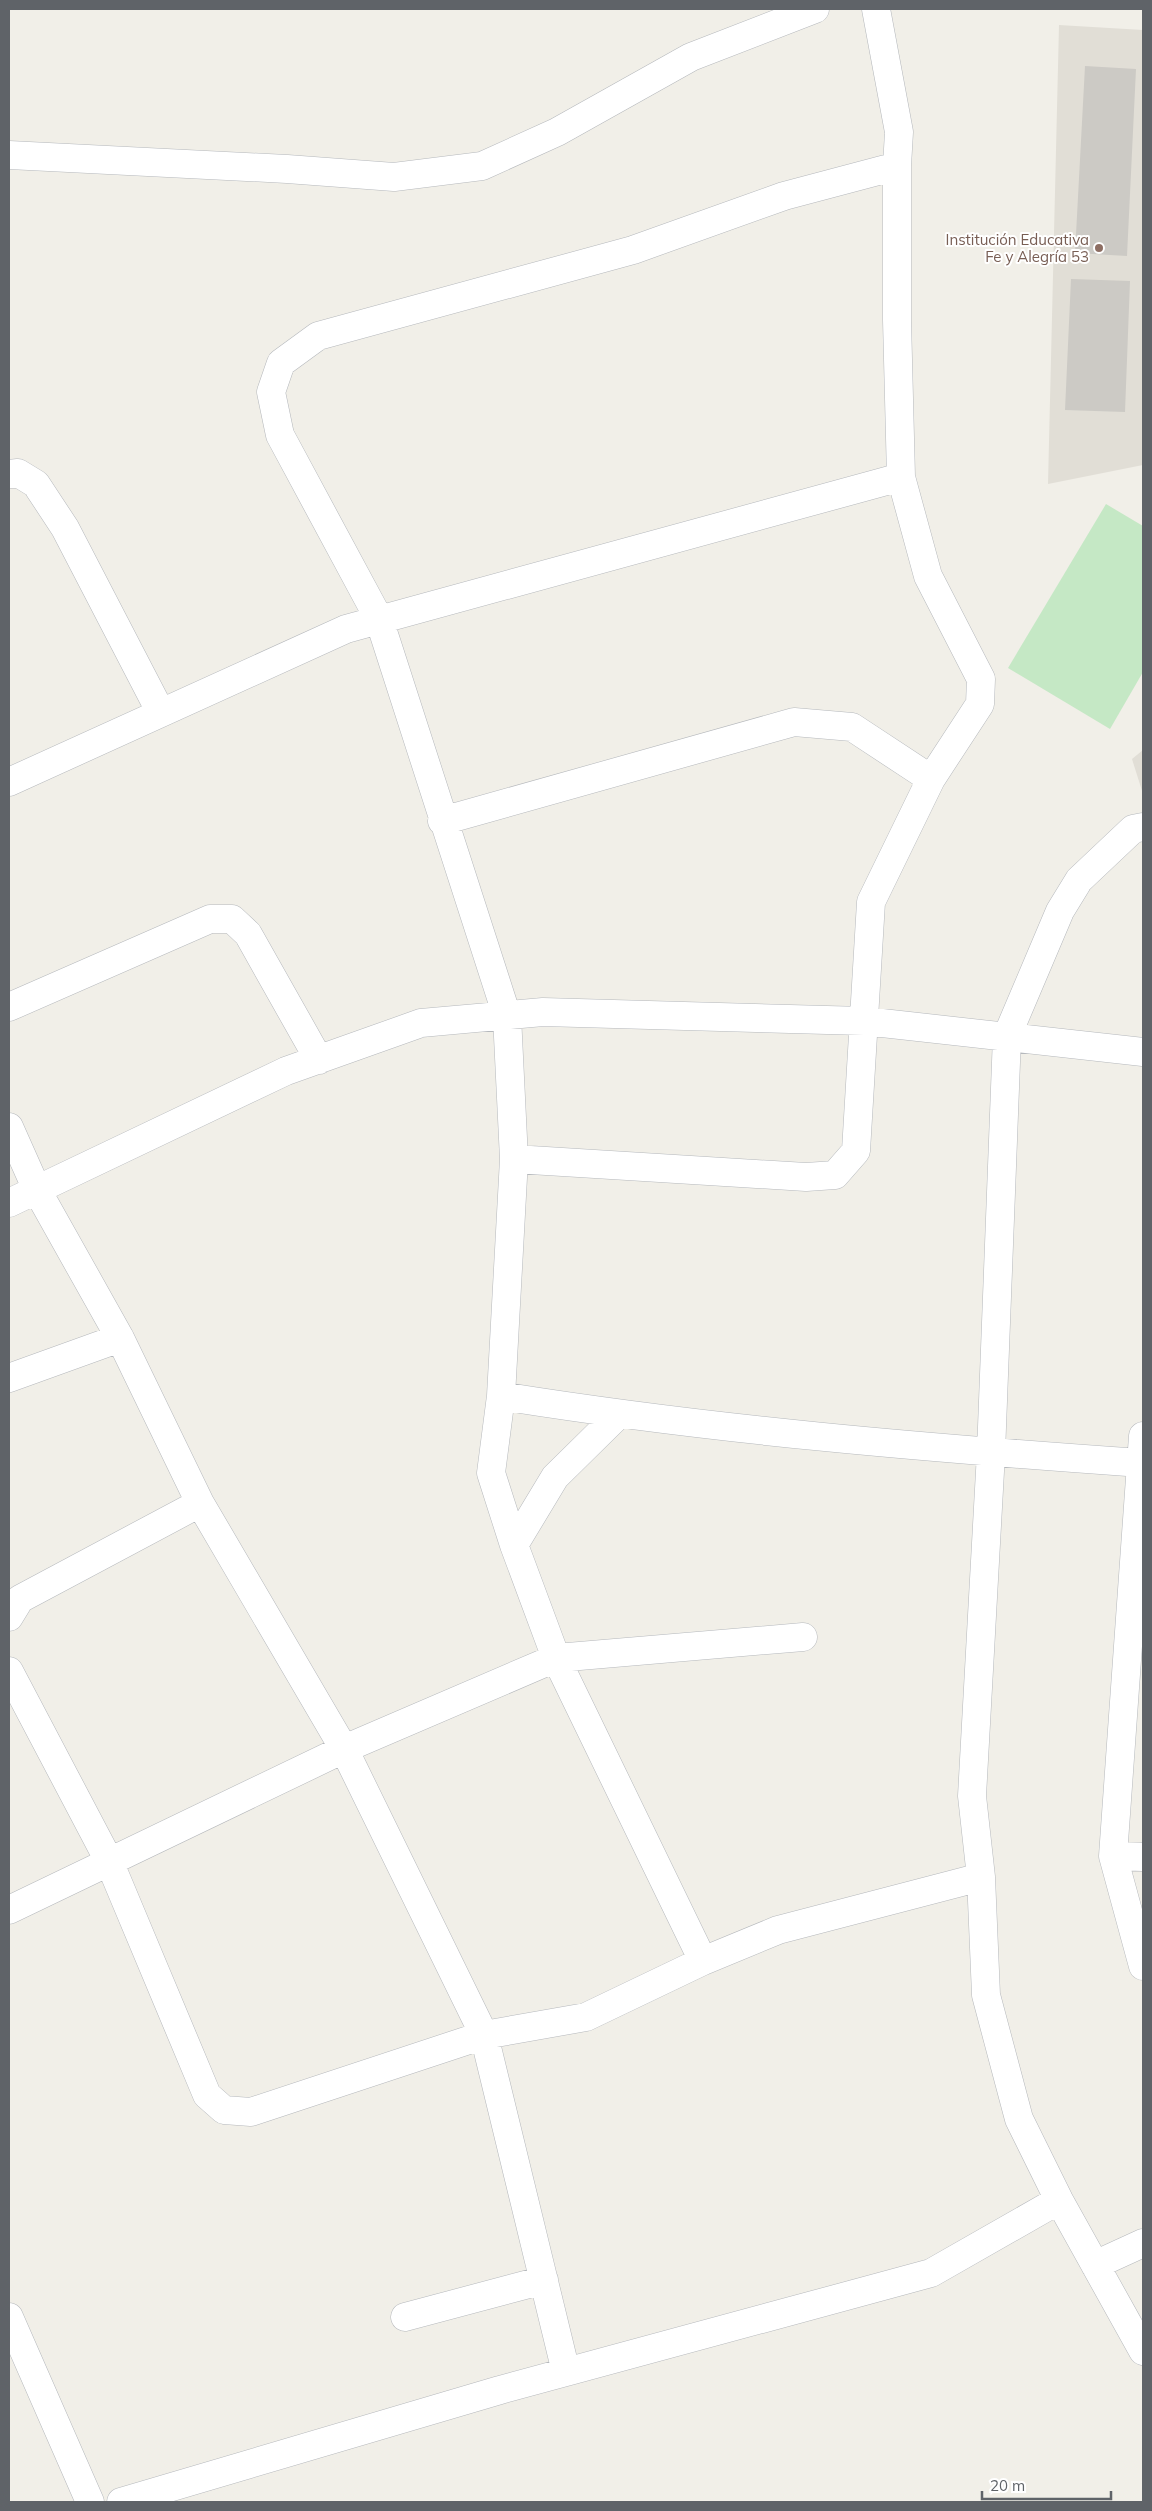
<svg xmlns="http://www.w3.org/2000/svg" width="1152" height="2511" font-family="Mulish,sans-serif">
  <rect width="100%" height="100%" fill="#f1efe8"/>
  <!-- education -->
  <path fill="#e1ded6" d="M1059,25L1143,30V465L1048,484Z
    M1143,750V794L1132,759Z"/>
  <!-- grass -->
  <path fill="#c5e8c5" d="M1106,504L1143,526V672L1110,729L1008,668Z"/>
  <!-- building -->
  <path fill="#cccac5" d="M1085,66L1136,69L1127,256L1075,253Z
    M1071,279L1130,281L1125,412L1065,410Z"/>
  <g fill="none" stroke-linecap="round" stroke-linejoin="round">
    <defs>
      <path id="minor" d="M9,155L287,169L394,177L482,166L557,132L691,57L815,9
        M9,474L18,473L36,484L65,528L161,713
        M9,782L346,629L901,477
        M442,821L794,722L852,727L931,779
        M1143,827L1133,829L1079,880L1060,911L1007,1036L991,1453L972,1796L981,1877L986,1995L1019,2119L1059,2200L1143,2351
        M9,1007L210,919H232L248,934L319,1060
        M9,1127L37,1190L120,1338L200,1503L344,1749L484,2035L566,2372
        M514,1159L806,1177L835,1175L856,1151L871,902L931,779L980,704L981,679L928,576L901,477L897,320V166L899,132L876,9
        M9,1203L286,1071L421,1023L543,1012L864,1021L1143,1052
        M9,1378L120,1338
        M501,1396C713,1430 927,1448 1141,1463
        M1143,1436L1113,1856L1143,1966
        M514,1545L555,1477L618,1415
        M9,1617L20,1599L200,1503
        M9,1671L109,1861L207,2095L224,2110L251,2112L484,2035L586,2017L703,1961L778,1930L981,1877
        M1113,1856L1143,1857
        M9,1910L344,1749L556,1658L803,1637
        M703,1961L556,1658L514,1545L491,1473L501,1396L514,1159L507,1016L379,619L280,435L271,392L281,363L318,336L633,250L784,196L897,166
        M1095,2265L1143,2243
        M405,2317L544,2280
        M121,2502L500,2390L931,2273L1059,2200"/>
      <path id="tertiary" d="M9,2317L90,2502"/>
    </defs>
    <!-- minor casing -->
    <use href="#minor" stroke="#b5b8bc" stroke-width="29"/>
    <!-- tertiary casing -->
    <use href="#tertiary" stroke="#b5b8bc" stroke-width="29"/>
    <!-- minor -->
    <use href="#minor" stroke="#fff" stroke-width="28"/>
    <!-- tertiary -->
    <use href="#tertiary" stroke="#fff" stroke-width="28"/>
  </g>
  <!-- markers -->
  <circle fill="#8d6e63" stroke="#fff" stroke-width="2" cx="1099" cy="248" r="5"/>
  <g text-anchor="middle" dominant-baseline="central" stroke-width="4" stroke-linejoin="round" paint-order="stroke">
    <!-- education labels -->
    <g font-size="15" fill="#785e54" stroke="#fff" text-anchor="end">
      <text x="1089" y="239">Institución Educativa<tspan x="1089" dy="17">Fe y Alegría 53</tspan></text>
    </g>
  </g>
  <!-- border -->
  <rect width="1152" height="2511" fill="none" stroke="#5f6368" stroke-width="20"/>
  <!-- scale -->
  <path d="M982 2491v8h129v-8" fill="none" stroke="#5f6368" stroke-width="2.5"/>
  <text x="990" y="2491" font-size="15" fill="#5f6368" stroke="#ffffff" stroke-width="4" paint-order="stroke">20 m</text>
</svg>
